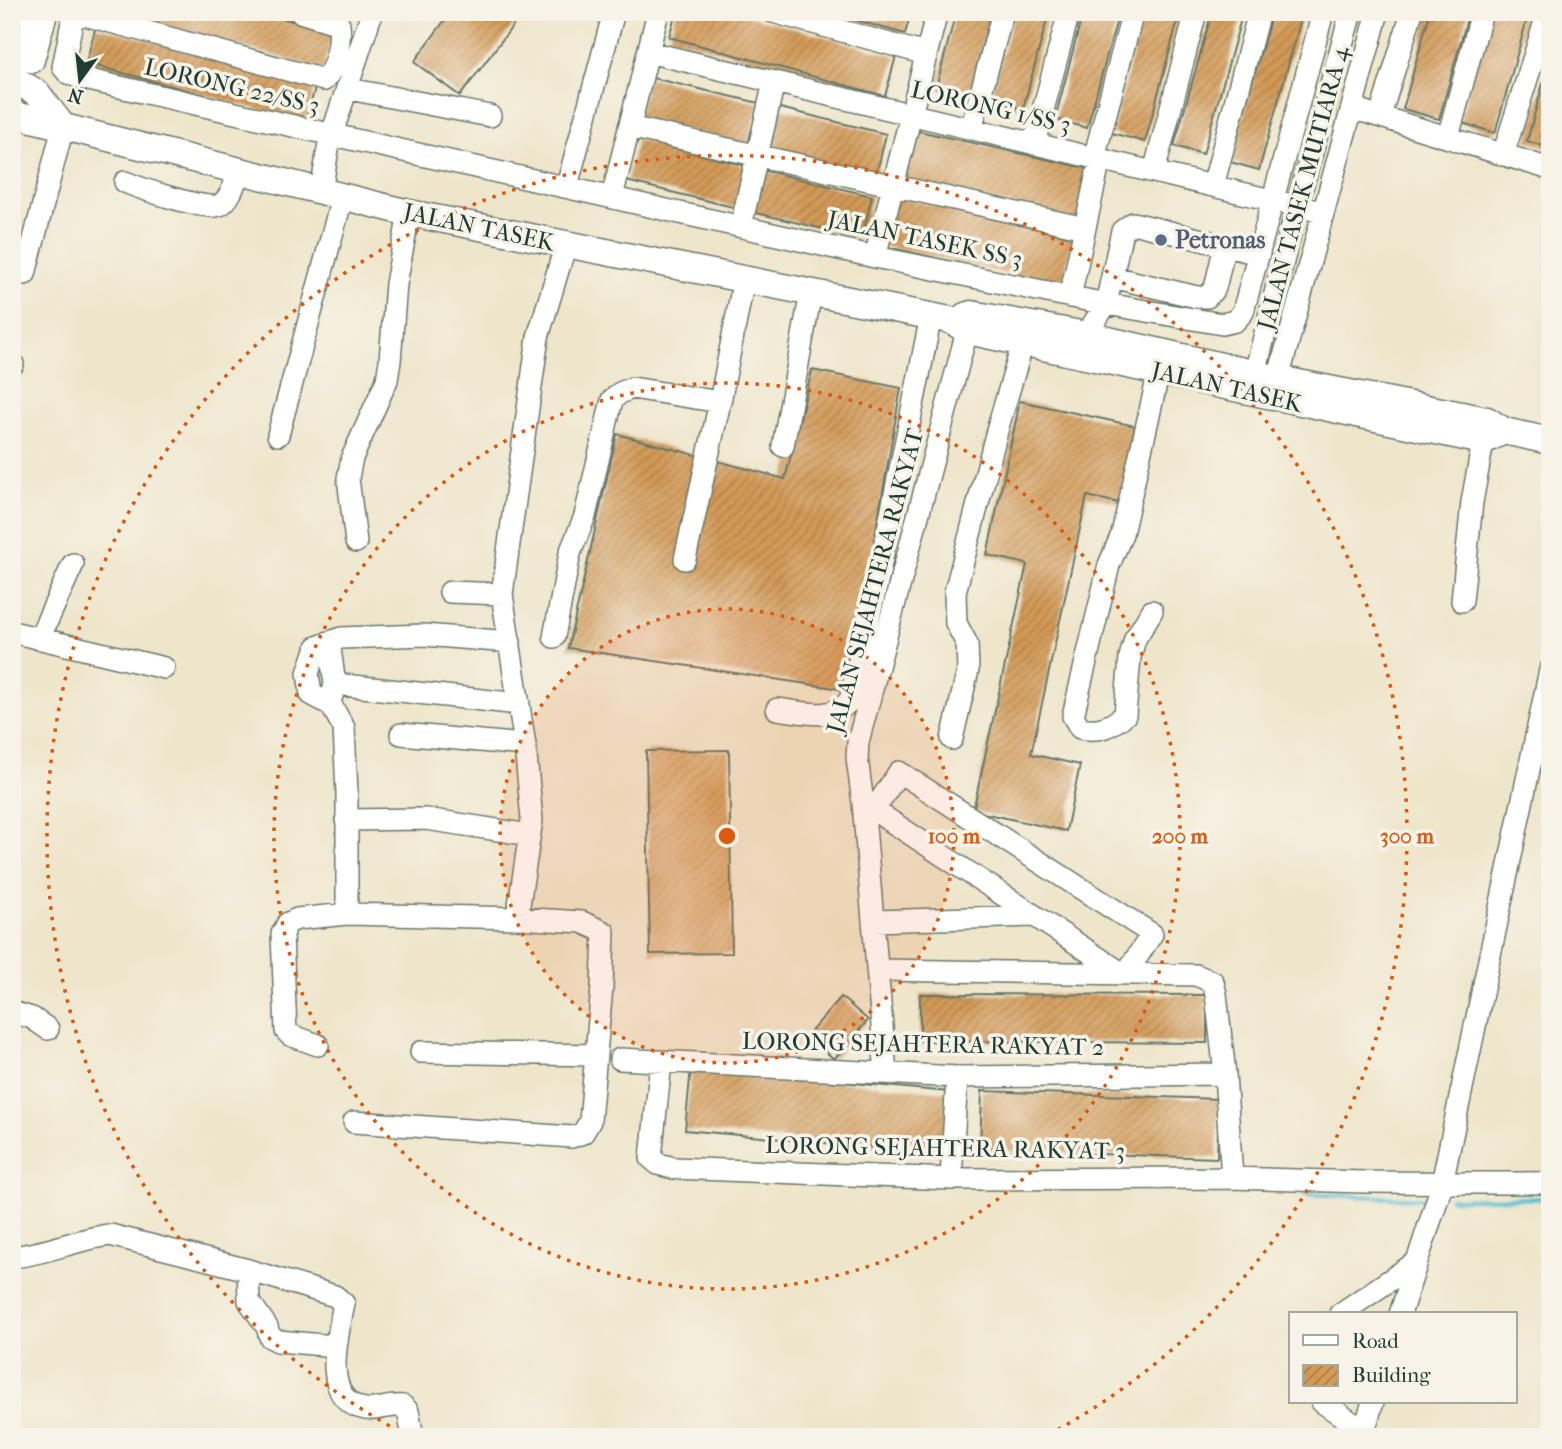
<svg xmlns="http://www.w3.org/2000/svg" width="1562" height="1449" font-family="'IM FELL French Canon',serif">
  <defs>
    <pattern id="building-hatch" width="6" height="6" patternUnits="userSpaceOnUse" patternTransform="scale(1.75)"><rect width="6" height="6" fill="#d39a57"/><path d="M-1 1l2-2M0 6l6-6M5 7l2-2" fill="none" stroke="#ab7f49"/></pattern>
  </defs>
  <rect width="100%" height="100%" fill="#f7f3e8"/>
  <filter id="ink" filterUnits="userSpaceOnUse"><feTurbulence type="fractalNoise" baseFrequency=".0143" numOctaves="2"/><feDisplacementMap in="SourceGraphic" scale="14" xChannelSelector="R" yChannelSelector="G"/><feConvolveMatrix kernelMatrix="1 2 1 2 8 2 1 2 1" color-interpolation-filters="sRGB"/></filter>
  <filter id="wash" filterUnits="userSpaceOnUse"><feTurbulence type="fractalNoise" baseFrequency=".00686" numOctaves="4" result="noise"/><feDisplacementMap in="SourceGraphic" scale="28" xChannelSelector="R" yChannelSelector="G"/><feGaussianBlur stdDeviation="1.57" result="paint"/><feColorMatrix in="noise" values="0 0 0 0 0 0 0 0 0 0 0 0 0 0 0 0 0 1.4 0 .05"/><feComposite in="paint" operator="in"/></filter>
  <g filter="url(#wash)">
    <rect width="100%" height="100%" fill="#eee5ca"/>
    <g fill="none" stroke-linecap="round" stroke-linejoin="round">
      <!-- stream -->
      <path stroke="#54bdd1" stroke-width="4.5" d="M1306,1194L1425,1199
        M1451,1199L1550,1198"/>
    </g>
    <g id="blocks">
      <!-- building -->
      <path fill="url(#building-hatch)" d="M259,12L333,32L323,69L117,13Z
        M451,12H523L460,96L414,62Z
        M676,12H735L896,56L885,96L669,37Z
        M827,12H911L905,34Z
        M956,12H991L969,97L936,88Z
        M1014,12H1049L1023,109L990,100Z
        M1083,12H1119L1087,128L1055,119Z
        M1144,12H1180L1145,142L1112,133Z
        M1212,12H1243L1203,154L1174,146Z
        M1272,12H1303L1259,170L1230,162Z
        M1430,12H1469L1439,119L1403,109Z
        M1490,12H1529L1495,133L1459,122Z
        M96,26L316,85L305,122L86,63Z
        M1549,62L1550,63V148L1527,141Z
        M648,77L759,103L748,145L638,118Z
        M776,107L886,134L876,176L766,149Z
        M910,129L1090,169L1078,220L899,179Z
        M637,139L747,166L737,208L626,181Z
        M762,170L872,196L862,238L752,212Z
        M894,196L1073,237L1062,287L883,246Z
        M812,370L901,388L848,690L568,648L617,434L785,479Z
        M1020,401L1135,426L1119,503L1087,496L1031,754L1080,765L1066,831L973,811L1027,564L987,555Z
        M729,750L732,953L650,954L646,751Z
        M920,994L1207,995V1043L920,1041Z
        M841,997L868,1020L834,1059L807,1036Z
        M691,1068L949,1092L943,1154L685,1130Z
        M982,1091L1219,1099L1217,1158L980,1150Z"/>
    </g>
  </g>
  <g filter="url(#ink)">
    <use href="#blocks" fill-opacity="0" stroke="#677868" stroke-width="2"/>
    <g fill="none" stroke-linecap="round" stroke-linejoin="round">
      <defs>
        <path id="minor" d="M74,12L63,67L68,73L80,78L875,257L1106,304L1222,324L1235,321L1243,312L1323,12
          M74,12L324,80C337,66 341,42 339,24L300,12
          M773,12L926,54
          M648,52L1322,212
          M14,59L33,62L47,12
          M12,66L27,12
          M349,89L490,116
          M1352,108L1550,169
          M1380,116L1412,12
          M629,127L1085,228
          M971,129L1003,12
          M1448,137L1482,12
          M1034,144L1069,12
          M1503,155L1548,12
          M1094,158L1133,12
          M1154,172L1196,12
          M125,182C139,188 209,212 220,205C231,199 235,182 239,172
          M567,186L614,12
          M1213,186L1259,12
          M321,192L329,143L372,12
          M612,197L658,12
          M741,226L774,82
          M875,257L937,12
          M25,274L63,127
          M1112,277L1197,297H1207L1215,288L1225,245
          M1070,297L1100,159
          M1086,335L1106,304L1122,231L1133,223L1259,254
          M12,363L13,364
          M1255,373L1297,206L1351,12
          M1278,379L1378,12
          M278,435L342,198
          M783,446L811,292
          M356,542L348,478L352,458L387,380L390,361L396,284L409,213
          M685,559L720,402L744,279
          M450,592L502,594
          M1462,601L1472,502L1486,425
          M1152,611L1135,639L1130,657L1125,715C1110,727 1099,732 1080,728L1073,716L1109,565L1122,534L1159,371
          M12,632L164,668
          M554,637L570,553L585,516L612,400L620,393L632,388L720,402
          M39,639L73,564
          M329,642L335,684L332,696
          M335,684L519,704
          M777,709C802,712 833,722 850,700L878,578L931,316
          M401,734L525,745
          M952,739L968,670L967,644L956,623L955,592L998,427L1023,343
          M863,803L1120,972
          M874,810L899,772L1152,934L1127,972
          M346,820L426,819L530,835
          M347,914V793L344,728L331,705L311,694L308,673L317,647L341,638L424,635L510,642
          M517,918L532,820L525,745L502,594L538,337L566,244
          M874,921L1035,916
          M878,970L1196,975L1213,982L1216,994L1225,1074L1232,1178
          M12,1012L32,1018L48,1029
          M318,1045L290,1035L286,1031L282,934L288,923L297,919L347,914L517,918L582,922L604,932L602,987L590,1121L583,1133L572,1137L354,1122
          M421,1052L595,1055
          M620,1059L957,1077L1225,1074
          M661,1062L651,1158L658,1164L674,1168L951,1179L1232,1178L1364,1182L1550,1183
          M886,1073L863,803L857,758L858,742L971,316
          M951,1179L957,1077
          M12,1257C46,1254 76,1239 110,1235L248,1270L335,1296L344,1304C338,1335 319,1400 365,1409C378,1411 390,1404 403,1406L408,1411L413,1437
          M248,1270L249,1301L267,1327L270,1337L278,1341L335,1346
          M1340,1314L1415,1263
          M1400,1314L1441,1188L1550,670
          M1322,1402L1364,1431
          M1362,1437L1373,1402"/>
        <path id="major" d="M12,78L37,93L63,127
          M12,114L409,213L950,320L968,331L1483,441L1504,431
          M965,316L971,314L1086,335L1278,379L1487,420L1504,431L1550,441"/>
      </defs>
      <!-- minor casing -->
      <use href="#minor" stroke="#677868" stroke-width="24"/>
      <!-- major casing -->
      <use href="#major" stroke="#677868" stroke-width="29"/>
      <!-- minor -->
      <use href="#minor" stroke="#fff" stroke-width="21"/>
      <!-- major -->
      <use href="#major" stroke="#fff" stroke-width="26"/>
    </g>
  </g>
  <!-- distance rings -->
  <circle cx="727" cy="836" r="227" fill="#de580e" fill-opacity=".12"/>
  <g fill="none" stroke="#de580e" stroke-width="3.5" stroke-dasharray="3.5 7">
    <circle cx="727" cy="836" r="227"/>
    <circle cx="727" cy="836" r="453"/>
    <path d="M408 1436A680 680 0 1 1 1046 1436"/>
  </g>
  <!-- markers -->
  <circle fill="#5c6f8a" stroke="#f7f3e8" stroke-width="2.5" cx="1161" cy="240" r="7"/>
  <g text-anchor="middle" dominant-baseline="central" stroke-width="7" stroke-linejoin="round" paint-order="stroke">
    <!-- street labels -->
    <g font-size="24" fill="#1f3d34" stroke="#f7f3e8">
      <text transform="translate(232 86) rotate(13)">LORONG 22/SS 3</text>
      <text transform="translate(991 107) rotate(13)">LORONG 1/SS 3</text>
      <text transform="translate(1303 188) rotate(-75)">JALAN TASEK MUTIARA 4</text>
      <text transform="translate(479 227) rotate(12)">JALAN TASEK</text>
      <text transform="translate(925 239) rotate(12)">JALAN TASEK SS 3</text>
      <text transform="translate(1227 387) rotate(13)">JALAN TASEK</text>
      <text transform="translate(875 581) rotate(-75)">JALAN SEJAHTERA RAKYAT</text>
      <text transform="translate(923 1044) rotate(1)">LORONG SEJAHTERA RAKYAT 2</text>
      <text transform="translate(945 1148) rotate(1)">LORONG SEJAHTERA RAKYAT 3</text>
    </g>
    <!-- service labels -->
    <g font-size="24" font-weight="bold" fill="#4e5e75" stroke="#f7f3e8" text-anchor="start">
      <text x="1175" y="240">Petronas</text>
    </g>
  </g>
  <circle cx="727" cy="836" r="10" fill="#de580e" stroke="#f7f3e8" stroke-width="3.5"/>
  <g font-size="21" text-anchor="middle" font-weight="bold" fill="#de580e" stroke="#f7f3e8" stroke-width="7" stroke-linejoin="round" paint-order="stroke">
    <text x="954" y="843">100 m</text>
    <text x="1180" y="843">200 m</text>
    <text x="1407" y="843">300 m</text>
  </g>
  <!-- margin -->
  <rect width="1562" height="1449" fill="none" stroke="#f7f3e8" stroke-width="42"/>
  <!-- legend -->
  <rect x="1289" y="1312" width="228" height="91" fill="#f7f3e8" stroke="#a1aaa0" stroke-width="2"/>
  <rect x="1303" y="1335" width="35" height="10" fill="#ffffff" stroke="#a1aaa0" stroke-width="2"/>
  <text x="1352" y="1348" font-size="21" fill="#1f3d34">Road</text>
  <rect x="1303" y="1365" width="35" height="21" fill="url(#building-hatch)" stroke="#a1aaa0" stroke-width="2"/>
  <text x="1352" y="1382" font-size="21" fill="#1f3d34">Building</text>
  <!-- north arrow -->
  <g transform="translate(80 80) rotate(195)" stroke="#f7f3e8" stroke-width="5" paint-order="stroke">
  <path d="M0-5L12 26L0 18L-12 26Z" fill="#1f3d34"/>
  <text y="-10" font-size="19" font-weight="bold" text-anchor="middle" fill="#1f3d34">N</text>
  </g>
</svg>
